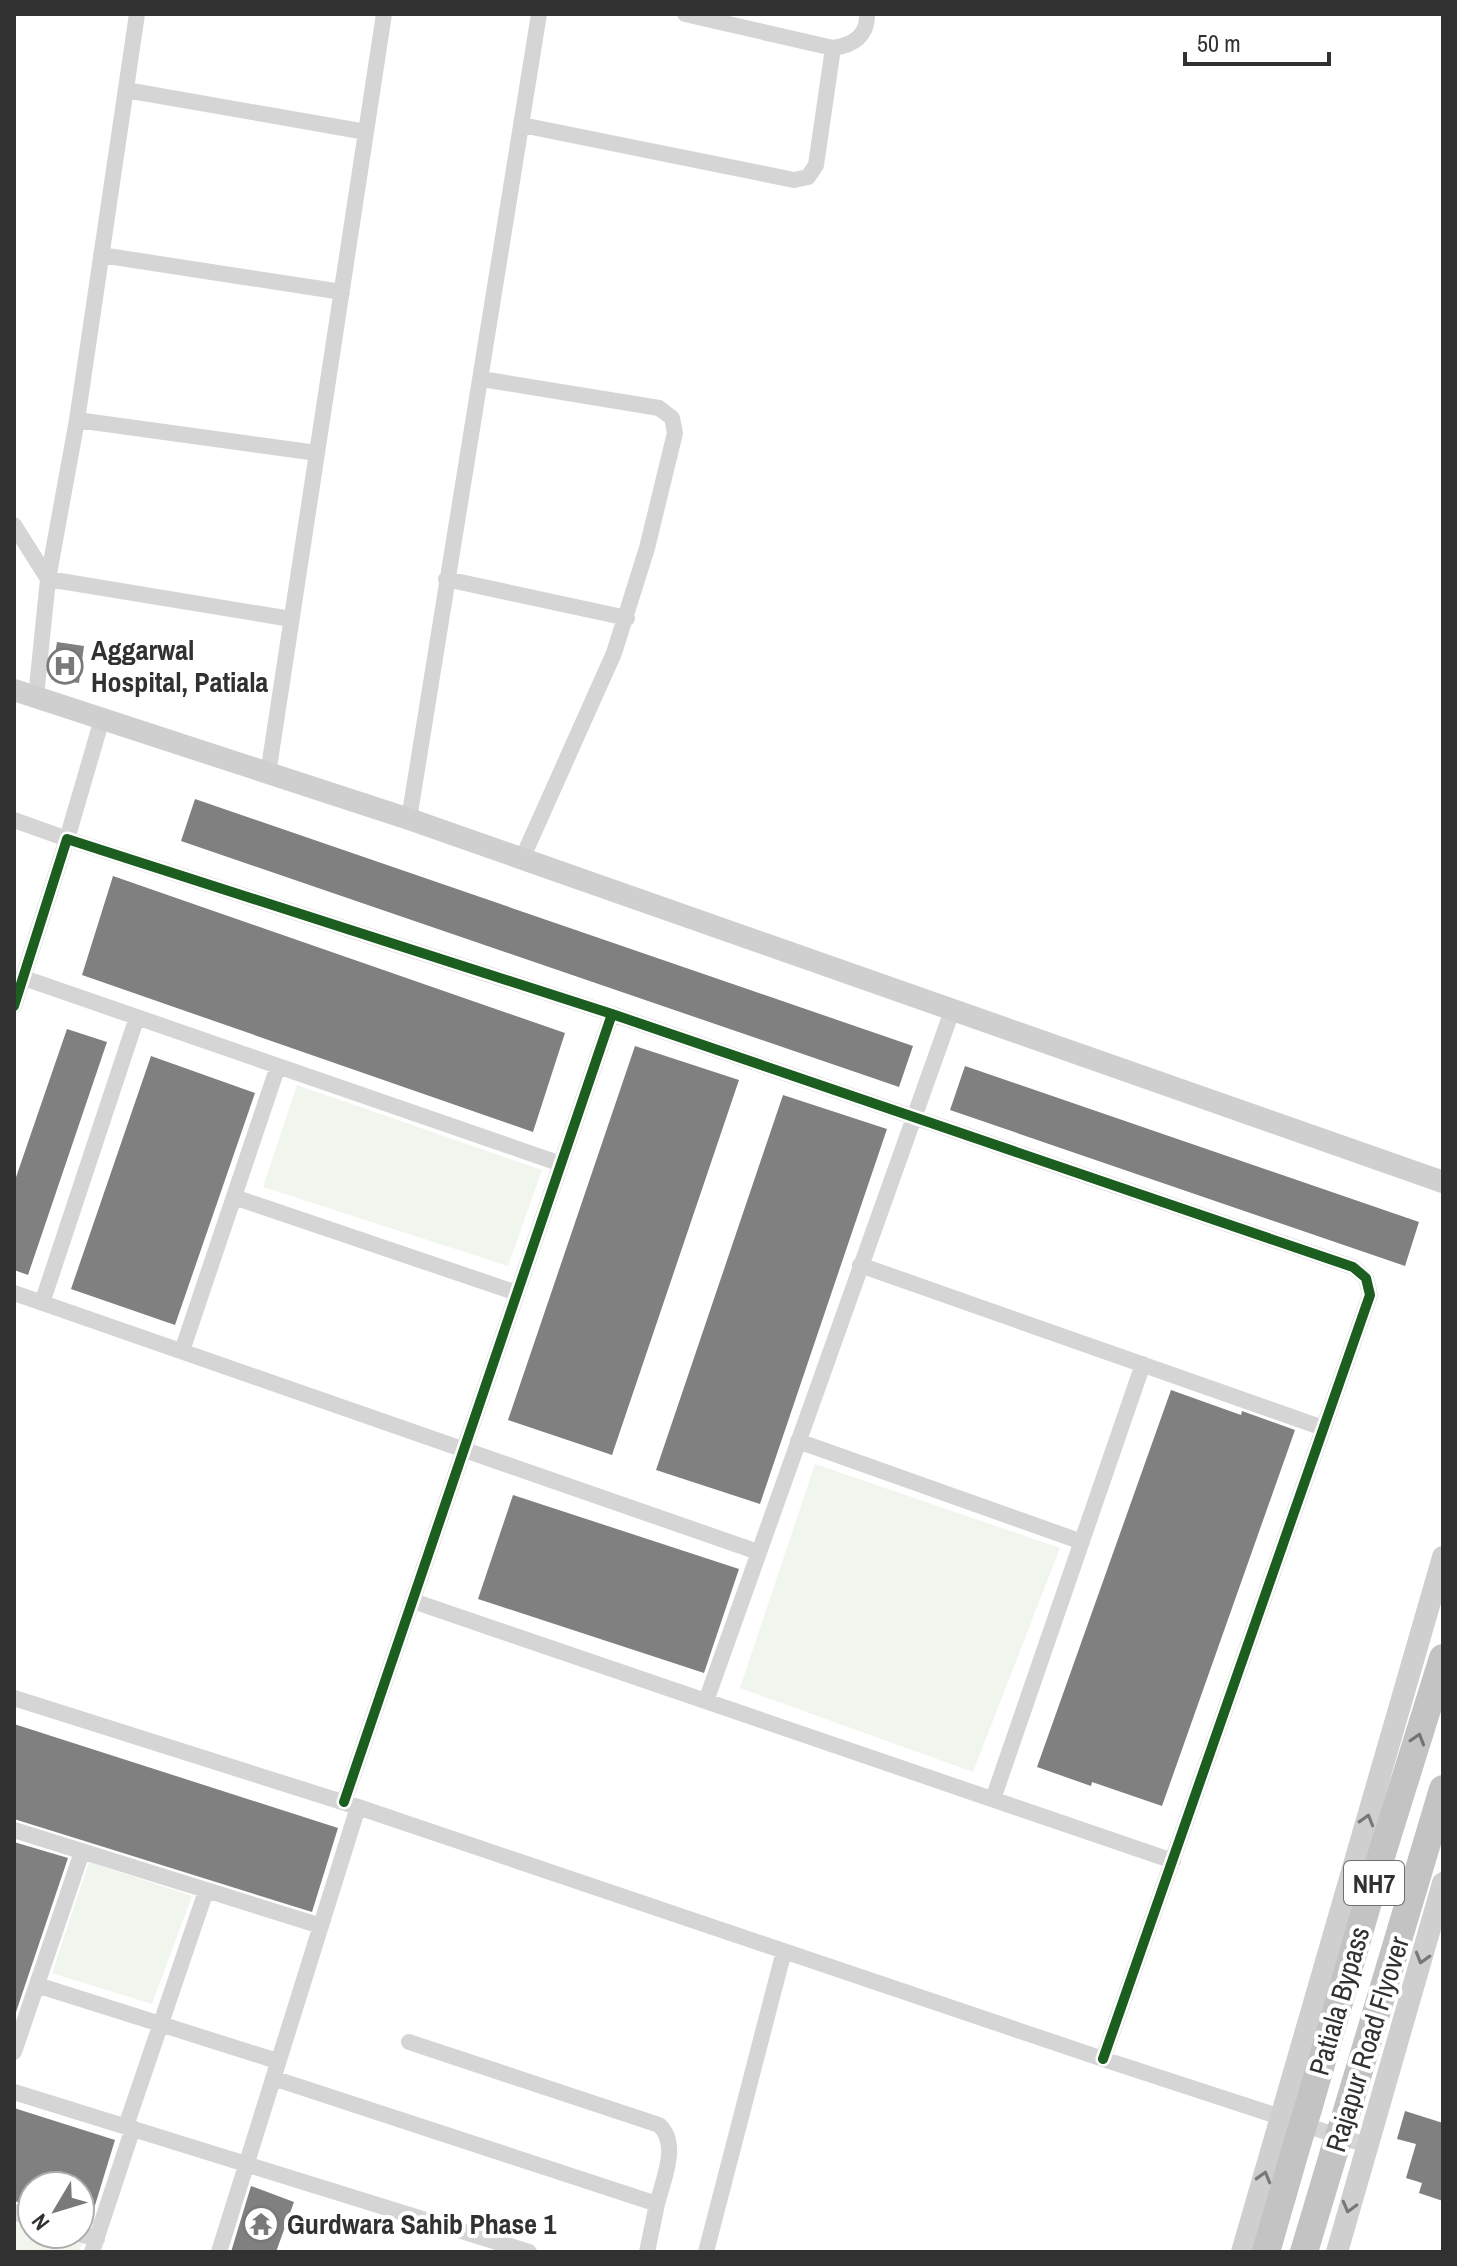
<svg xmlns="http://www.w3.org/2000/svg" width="1457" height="2266" font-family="'Archivo Narrow',sans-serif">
  <rect width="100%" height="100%" fill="#fff"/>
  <!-- green -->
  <path fill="#f0f6ed" d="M297,1085L542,1170L508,1266L263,1187Z
    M815,1464L1060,1548L973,1772L740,1688Z
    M89,1862L192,1896L152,2004L52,1973Z
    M14,2216L32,2222V2234H68L84,2239L79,2252H14Z"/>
  <!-- building -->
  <path fill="#808080" d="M57,642L84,646L79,683L51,679Z
    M195,799L913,1046L899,1087L181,841Z
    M113,876L565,1033L533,1132L82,975Z
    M67,1029L107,1042L28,1275L14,1270V1183Z
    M635,1046L739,1080L612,1455L508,1420Z
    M151,1056L255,1093L175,1325L71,1289Z
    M965,1066L1419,1222L1405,1266L950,1110Z
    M783,1095L887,1129L760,1504L656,1470Z
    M1171,1390L1241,1415L1242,1411L1295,1430L1162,1806L1092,1782L1091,1786L1037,1767Z
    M513,1495L739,1569L704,1673L478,1599Z
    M14,1724L338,1828L312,1912L14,1819Z
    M14,1842L68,1858L14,2018Z
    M14,2108L115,2140L89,2225L80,2223V2186H32V2206L14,2201Z
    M1405,2111L1443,2123V2201L1419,2193L1422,2183L1406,2178L1416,2144L1397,2139Z
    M251,2186L294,2202L276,2252H231Z"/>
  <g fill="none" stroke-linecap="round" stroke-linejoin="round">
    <!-- street -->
    <path stroke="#d5d5d5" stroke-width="16" d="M833,48C853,45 868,36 867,14
      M126,90L366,132
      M522,125L794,180L808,177L816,165L833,48L685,14
      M101,255L342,292
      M482,379L659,408L672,418L675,433L647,548L614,653L522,859
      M77,420L317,453
      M14,525L48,579L291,619
      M446,579L627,618
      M36,697L48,579L77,420L137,14
      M268,774L384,14
      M409,819C451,551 498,283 539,14
      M14,820L67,839L102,719
      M24,978L561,1164
      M14,1006L67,839L612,1014L344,1802
      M612,1014L1353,1267L1366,1278L1370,1295L1103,2059
      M234,1197L517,1293
      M860,1265L1323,1428
      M14,1293L758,1552
      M42,1303L137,1017
      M182,1351L278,1066
      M798,1441L1082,1542
      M413,1601L1173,1861
      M14,1698L358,1807L1103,2059L1366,2145
      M706,1701L952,1011
      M993,1799L1143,1364
      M14,1830L321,1926
      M37,1985L277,2061
      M409,2042L659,2125C680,2144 663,2180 657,2204
      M14,2052L82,1852
      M273,2078L657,2204L647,2252
      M14,2092L529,2252
      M126,2126L206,1891
      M14,2212L32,2218
      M80,2234L97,2239
      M92,2252L133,2128
      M219,2252L358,1807
      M706,2252L784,1951"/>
    <!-- secondary -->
    <path stroke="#cfcfcf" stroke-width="22" d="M14,690L409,819L1443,1182
      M1242,2252L1443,1557
      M1337,2252L1443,1883"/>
    <!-- highway -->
    <path stroke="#c3c3c3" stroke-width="28" d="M1308,2109L1383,1850L1443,1658
      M1344,2121L1443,1789
      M1266,2252L1298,2141
      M1304,2252L1334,2152"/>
    <!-- highway-bridge -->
    <path stroke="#c3c3c3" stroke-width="28" d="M1298,2141L1308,2109
      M1334,2152L1344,2121"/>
    <defs>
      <path id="cycleway" d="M14,1006L67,839L612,1014L344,1802
        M612,1014L1353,1267L1366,1278L1370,1295L1103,2059"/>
    </defs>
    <!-- cycleway casing -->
    <use href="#cycleway" stroke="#fff" stroke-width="15"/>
    <!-- cycleway -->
    <use href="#cycleway" stroke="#1b5e20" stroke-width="10"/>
  </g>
  <!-- one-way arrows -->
  <defs><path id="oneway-chevron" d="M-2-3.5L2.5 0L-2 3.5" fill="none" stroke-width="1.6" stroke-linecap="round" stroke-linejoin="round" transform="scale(2)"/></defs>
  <use stroke="#737373" href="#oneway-chevron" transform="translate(1418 1739) rotate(-73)"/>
  <g stroke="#787878">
    <use href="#oneway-chevron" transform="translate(1367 1820) rotate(-74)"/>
    <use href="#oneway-chevron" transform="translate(1422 1958) rotate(106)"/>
    <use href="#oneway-chevron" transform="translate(1264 2177) rotate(-74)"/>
    <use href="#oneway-chevron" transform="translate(1349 2207) rotate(105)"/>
  </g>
  <!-- icons -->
  <defs>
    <symbol id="hospital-ring" viewBox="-11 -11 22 22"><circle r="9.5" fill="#fff" stroke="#797979" stroke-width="1.5"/><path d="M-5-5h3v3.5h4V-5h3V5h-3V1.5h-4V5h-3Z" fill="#797979"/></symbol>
    <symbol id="temple-ring" viewBox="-11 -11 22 22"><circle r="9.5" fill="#fff" stroke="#797979" stroke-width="1.5"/><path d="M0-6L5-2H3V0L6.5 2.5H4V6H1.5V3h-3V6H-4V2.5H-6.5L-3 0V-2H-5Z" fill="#797979"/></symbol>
  </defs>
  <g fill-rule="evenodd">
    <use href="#hospital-ring" x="45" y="646" width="40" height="40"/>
    <use href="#temple-ring" x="241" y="2204" width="40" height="40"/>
  </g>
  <g text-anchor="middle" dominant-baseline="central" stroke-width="8" stroke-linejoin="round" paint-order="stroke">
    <!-- shield labels -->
    <rect fill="#fff" stroke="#6f6f6f" stroke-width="2" x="1344" y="1861" width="60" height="44" rx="6"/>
    <g font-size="26" font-weight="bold" fill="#313131">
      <text x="1374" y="1883">NH7</text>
    </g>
    <!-- poi labels -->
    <g font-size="28" font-weight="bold" fill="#313131" stroke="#fff" text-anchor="start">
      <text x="91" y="650">Aggarwal<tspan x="91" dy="32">Hospital, Patiala</tspan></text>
      <text x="287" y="2224">Gurdwara Sahib Phase 1</text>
    </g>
    <!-- street labels -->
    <g font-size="28" fill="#313131" stroke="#fff">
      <text transform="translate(1339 2001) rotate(-74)">Patiala Bypass</text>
      <text transform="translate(1367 2044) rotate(-73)">Rajapur Road Flyover</text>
    </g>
  </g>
  <!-- border -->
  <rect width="1457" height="2266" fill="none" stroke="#313131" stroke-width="32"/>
  <!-- north arrow -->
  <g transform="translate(56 2210) rotate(232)"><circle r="38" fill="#ffffff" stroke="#adadad" stroke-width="2"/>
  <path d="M0-6L14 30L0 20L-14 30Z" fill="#797979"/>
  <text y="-12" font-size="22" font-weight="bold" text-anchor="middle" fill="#313131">N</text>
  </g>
  <!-- scale -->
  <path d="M1185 52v12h144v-12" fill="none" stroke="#313131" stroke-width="4"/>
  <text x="1197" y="52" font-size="24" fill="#313131" stroke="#ffffff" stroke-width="6" paint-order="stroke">50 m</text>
</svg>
